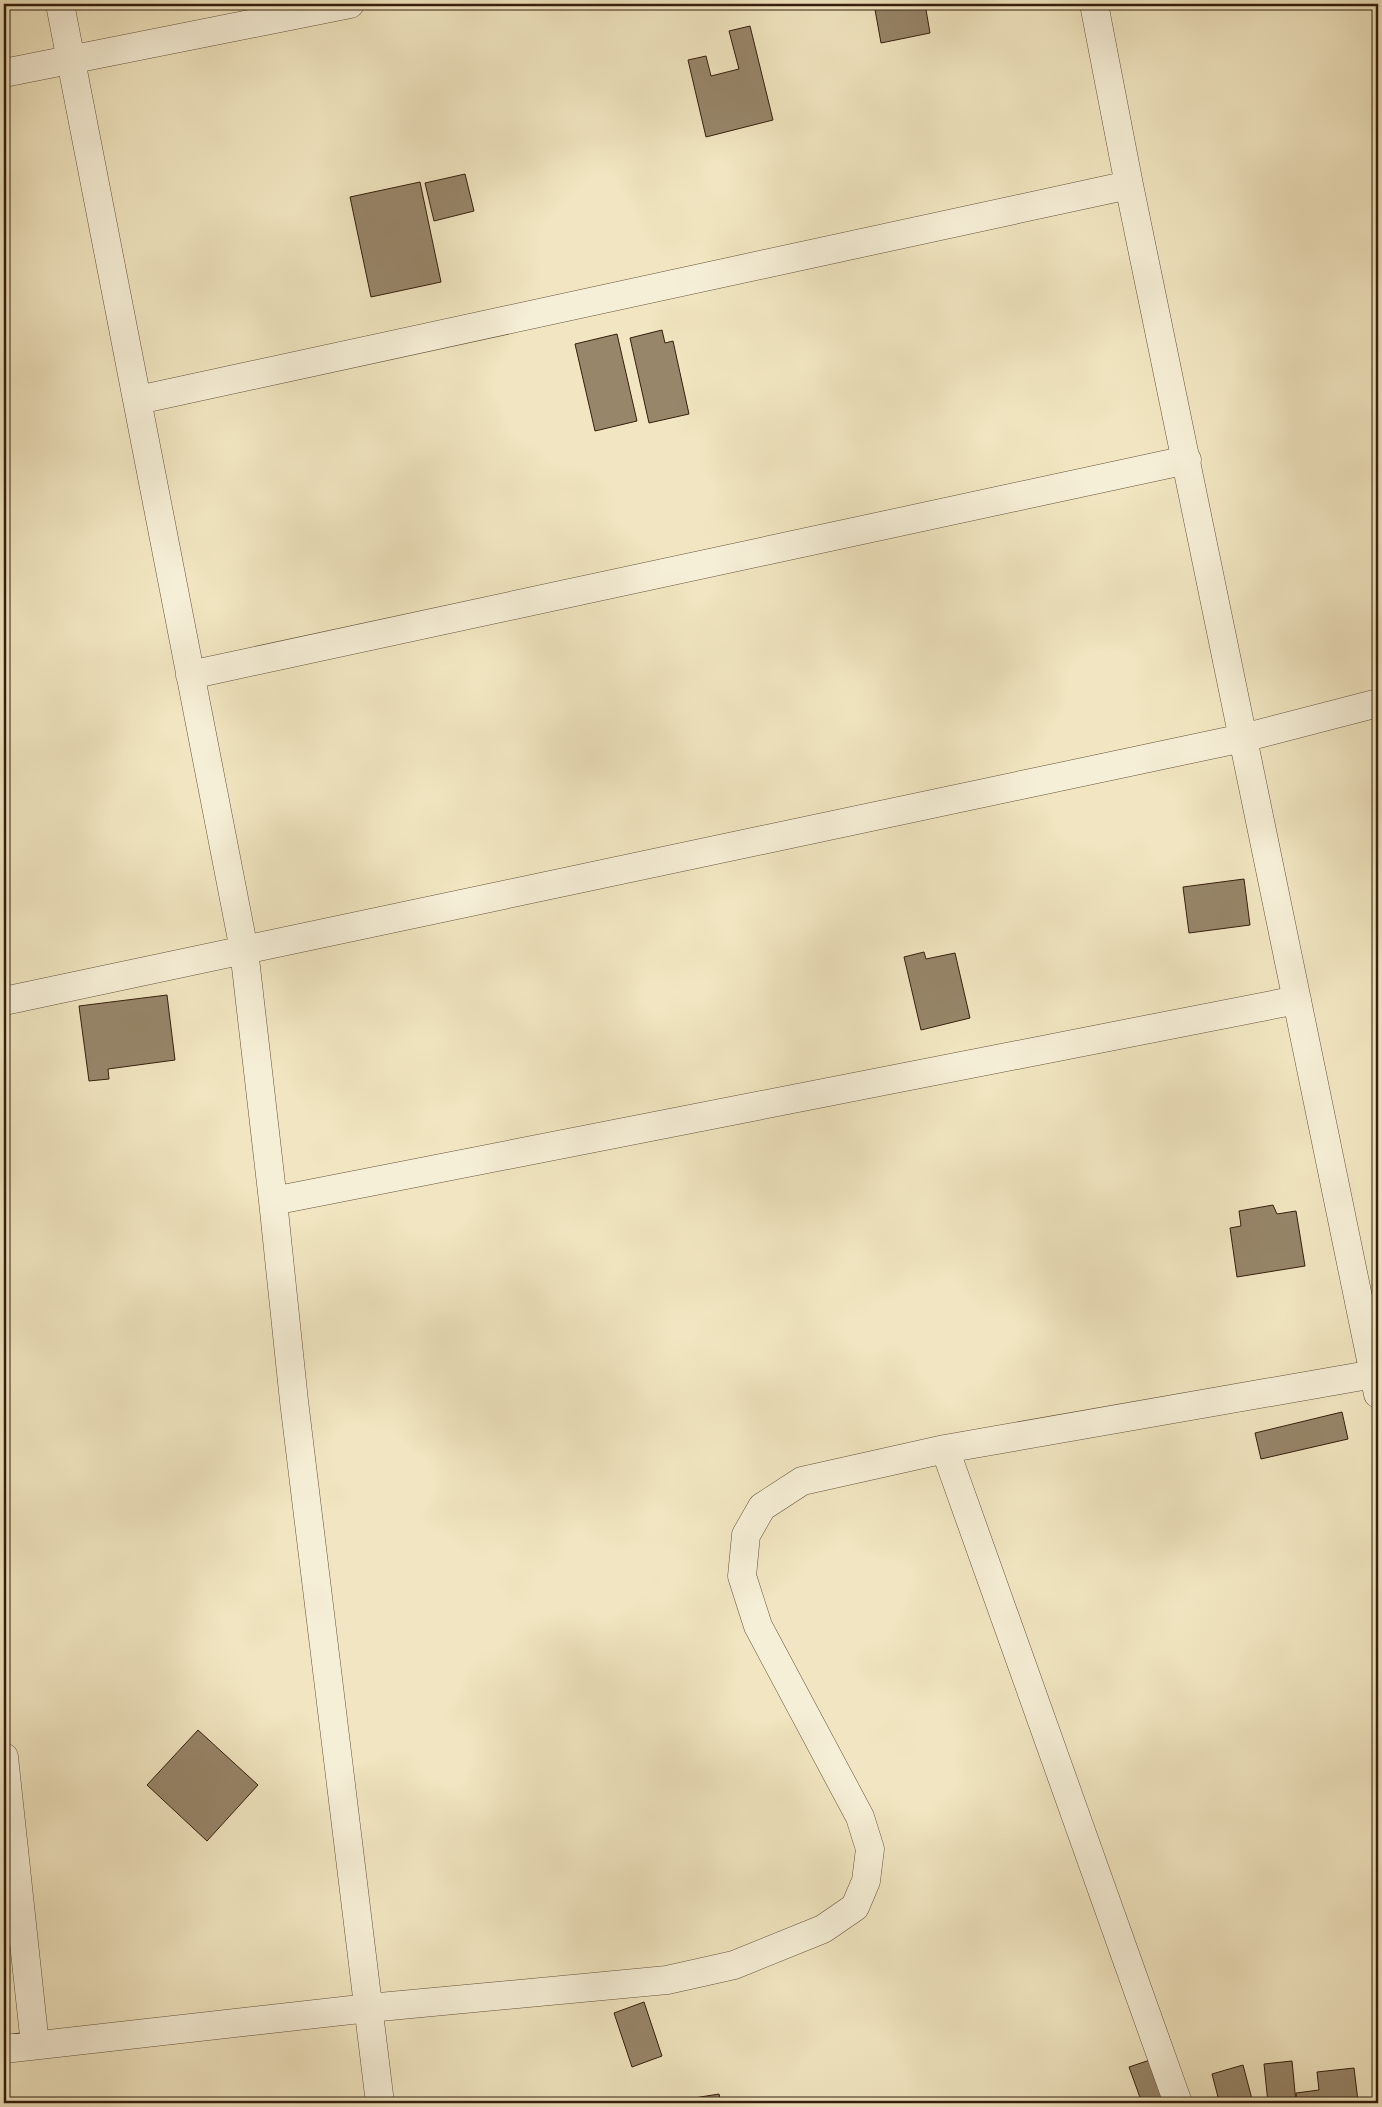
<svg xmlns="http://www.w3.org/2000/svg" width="1382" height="2107" font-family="'IM FELL Great Primer',serif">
  <rect width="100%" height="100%" fill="#f1e6c1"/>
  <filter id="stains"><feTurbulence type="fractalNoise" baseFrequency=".004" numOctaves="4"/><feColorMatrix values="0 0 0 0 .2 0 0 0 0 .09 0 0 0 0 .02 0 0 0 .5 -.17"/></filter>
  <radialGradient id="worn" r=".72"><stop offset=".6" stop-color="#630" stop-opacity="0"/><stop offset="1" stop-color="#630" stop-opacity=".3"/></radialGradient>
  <!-- building -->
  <path fill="#97866a" stroke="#351e0c" d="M874,4H925L930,33L881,43Z
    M750,26L773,120L706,137L688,60L706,56L711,76L739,69L729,31Z
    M465,174L474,211L434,221L425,183Z
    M420,182L441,282L371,297L350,197Z
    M662,330L665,343L673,341L689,414L649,423L630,338Z
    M617,334L637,421L595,431L575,344Z
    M1244,879L1250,925L1189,933L1183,887Z
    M924,952L926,959L955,953L970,1018L921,1030L904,957Z
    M167,995L175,1060L108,1069L109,1079L89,1081L79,1006Z
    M1273,1205L1277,1214L1296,1211L1305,1266L1237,1277L1230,1228L1241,1226L1239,1211Z
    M1342,1412L1348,1439L1261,1459L1255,1433Z
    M198,1730L258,1785L207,1841L147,1785Z
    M644,2002L662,2056L632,2067L614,2013Z
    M1156,2058L1172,2103H1142L1129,2067Z
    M1292,2061L1296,2103H1268L1264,2064Z
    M1243,2065L1253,2103H1196L1218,2097L1212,2074Z
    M1354,2068L1358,2101L1374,2099L1375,2103H1297L1296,2093L1319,2090L1317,2072Z
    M719,2094L721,2103H689L688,2099Z"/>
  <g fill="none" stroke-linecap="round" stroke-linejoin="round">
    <defs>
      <path id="street" d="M60,4L244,950L273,1201L294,1401L380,2103
        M1094,4L1129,185L1378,1394
        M4,73L350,4
        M138,400L1129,185
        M190,675L1187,460
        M4,1001L1243,738L1378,703
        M273,1201L1297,1000
        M945,1449L1178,2103
        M4,1757L35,2045
        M4,2049L369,2008L667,1980L734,1965L823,1929L855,1907L866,1881L870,1849L860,1817L758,1626L742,1576L746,1535L762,1507L802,1481L945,1449L1374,1374"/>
    </defs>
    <!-- street casing -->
    <use href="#street" stroke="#645039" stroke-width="29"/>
    <!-- street -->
    <use href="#street" stroke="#f6efd7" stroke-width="28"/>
  </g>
  <!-- margin -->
  <rect width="1382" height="2107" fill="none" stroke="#f1e6c1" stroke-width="20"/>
  <rect x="5" y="5" width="1372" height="2097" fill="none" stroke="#351e0c" stroke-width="2.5"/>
  <rect x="10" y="10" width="1362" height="2087" fill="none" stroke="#351e0c"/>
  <rect width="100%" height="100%" filter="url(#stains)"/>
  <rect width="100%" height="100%" fill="url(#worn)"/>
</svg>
